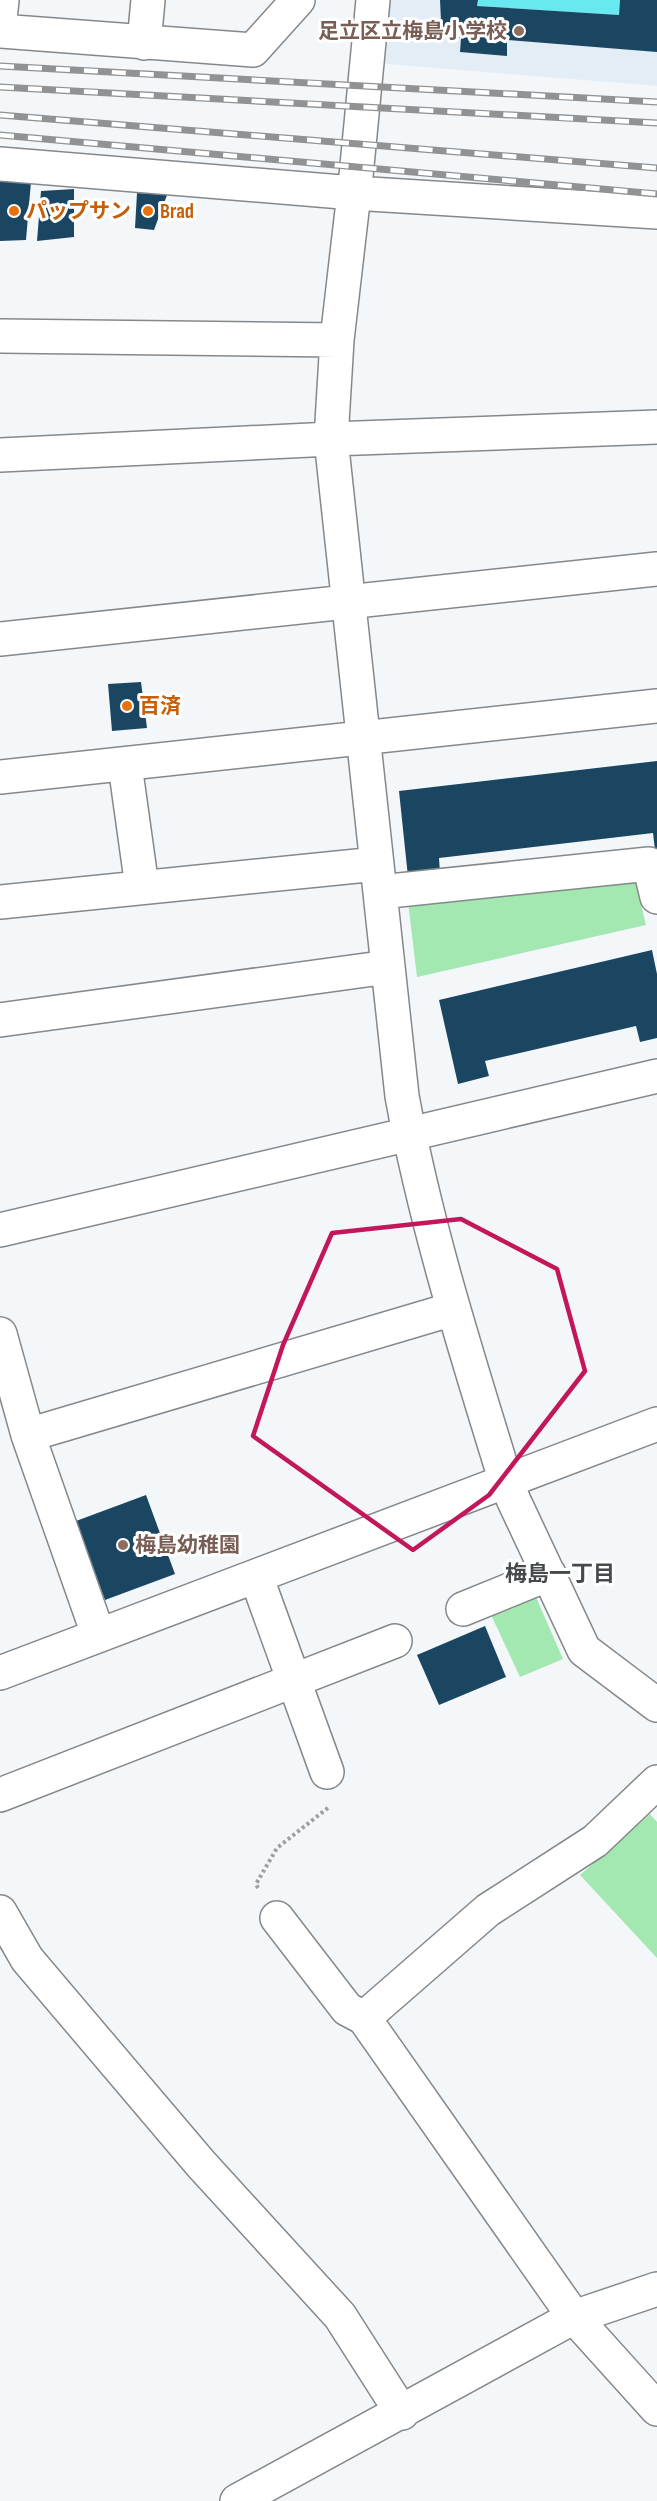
<svg xmlns="http://www.w3.org/2000/svg" width="657" height="2501" font-family="'Sofia Sans Condensed','Noto Sans JP',sans-serif">
  <rect width="100%" height="100%" fill="#f4f7f9"/>
  <!-- built -->
  <path fill="#e3edf5" d="M385,0H657V86L377,63Z"/>
  <!-- green -->
  <path fill="#a3e8b1" d="M634,875L646,925L417,977L408,902Z
    M536,1597L563,1659L520,1677L491,1615Z
    M650,1814L657,1822V1958L580,1875Z"/>
  <!-- water -->
  <path fill="#68e9ef" d="M478,0H620L619,15L477,6Z"/>
  <!-- building -->
  <path fill="#1a4662" d="M440,0H478L477,6L619,15L620,0H657V52L507,40V56L460,52L461,38L446,36L441,21Z
    M0,181L31,182L26,240L0,241Z
    M74,189V237L37,241L41,191Z
    M137,193L167,195L154,230L135,228Z
    M141,682L147,728L112,731L108,684Z
    M657,761V850H655L653,833L439,858L440,873L408,877L399,791Z
    M652,950L657,974V1038L640,1042L636,1026L485,1061L489,1076L458,1084L439,1000Z
    M146,1495L175,1574L105,1600L76,1521Z
    M485,1626L506,1677L439,1705L417,1655Z"/>
  <g fill="none" stroke-linecap="round" stroke-linejoin="round">
    <defs>
      <path id="minor" d="M373,0L356,176L337,340L331,439L402,1096C426,1227 467,1355 506,1482L514,1501L584,1650L657,1705
        M0,19L2,0
        M0,31L253,50L298,0
        M144,43L148,0
        M0,164L354,193L657,212
        M0,336L337,340
        M0,455L331,439L657,427
        M0,639L657,569
        M125,765L142,887
        M0,777L657,706
        M380,892L649,864L657,897
        M0,902L377,864
        M0,1020L388,967
        M0,1230L657,1076
        M0,1334L28,1435L98,1634
        M28,1435L453,1309
        M256,1576L327,1772
        M463,1609L549,1574
        M0,1673L657,1424
        M657,1782L595,1841L488,1910L364,2018L574,2317L657,2409
        M0,1795L395,1641
        M0,1912L27,1959L201,2164L340,2316L402,2413
        M277,1918L347,2009L364,2018
        M237,2501L574,2317L657,2289"/>
    </defs>
    <!-- minor casing -->
    <use href="#minor" stroke="#85888b" stroke-width="36"/>
    <!-- path -->
    <path stroke="#9da0a1" stroke-width="4" stroke-dasharray="3 3" stroke-linecap="butt" d="M258,1888L256,1884L277,1848L329,1807"/>
    <!-- minor -->
    <use href="#minor" stroke="#fff" stroke-width="33"/>
    <defs>
      <path id="rail" d="M0,66L657,102
        M0,87L657,123
        M0,115L657,168
        M0,135L657,194"/>
    </defs>
    <!-- rail casing -->
    <use href="#rail" stroke="#909294" stroke-width="7"/>
    <!-- rail -->
    <use href="#rail" stroke="#fff" stroke-width="4.5" stroke-dasharray="14" stroke-linecap="butt"/>
  </g>
  <!-- marked area -->
  <path fill="none" stroke="#c2185b" stroke-width="4.5" stroke-linejoin="round" d="M461,1219L557,1269L585,1371L489,1495L413,1550L253,1436L283,1345L332,1233Z"/>
  <!-- markers -->
  <g fill="#8d6e63" stroke="#fff" stroke-width="2">
    <circle cx="519" cy="31" r="6"/>
    <circle cx="123" cy="1545" r="6"/>
  </g>
  <g fill="#e8710a" stroke="#fff" stroke-width="2">
    <circle cx="14" cy="211" r="6"/>
    <circle cx="148" cy="211" r="6"/>
    <circle cx="127" cy="706" r="6"/>
  </g>
  <g text-anchor="middle" dominant-baseline="central" stroke-width="6" stroke-linejoin="round" paint-order="stroke">
    <!-- education labels -->
    <g font-size="21" font-weight="bold" fill="#785e54" stroke="#fff" text-anchor="end">
      <text x="507" y="31">足立区立梅島小学校</text>
      <text x="135" y="1545" text-anchor="start">梅島幼稚園</text>
    </g>
    <!-- food labels -->
    <g font-size="21" font-weight="bold" fill="#c56008" stroke="#fff" text-anchor="start">
      <text x="26" y="211">パップサン</text>
      <text x="160" y="211">Brad</text>
      <text x="139" y="706">百済</text>
    </g>
    <!-- neighbourhood labels -->
    <g font-size="22" font-weight="bold" fill="#474a4c" stroke="#fff">
      <text x="560" y="1574">梅島一丁目</text>
    </g>
  </g>
</svg>
